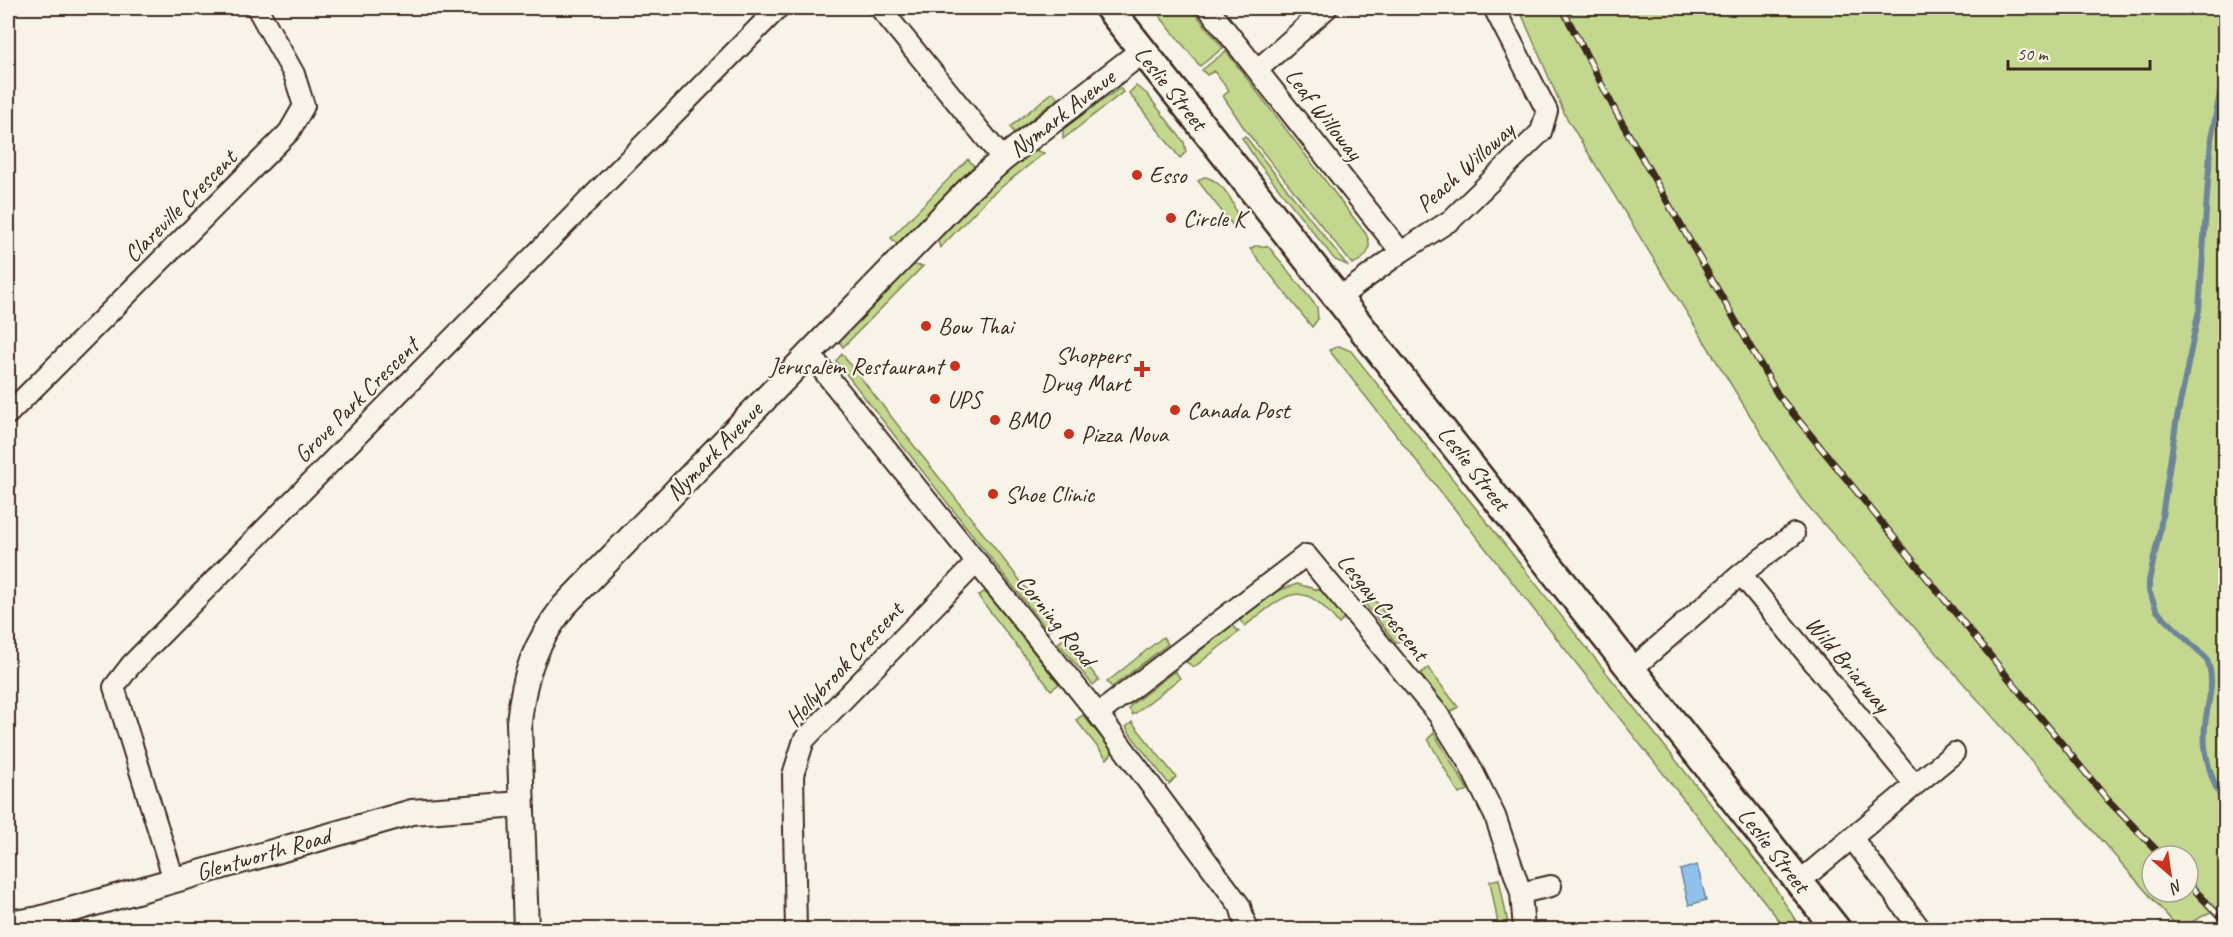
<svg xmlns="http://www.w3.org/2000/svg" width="2233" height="937" font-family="Caveat,sans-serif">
  <rect width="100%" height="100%" fill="#f7f3e8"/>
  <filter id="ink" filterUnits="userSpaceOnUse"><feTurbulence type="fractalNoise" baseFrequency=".0167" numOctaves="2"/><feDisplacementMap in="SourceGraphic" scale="12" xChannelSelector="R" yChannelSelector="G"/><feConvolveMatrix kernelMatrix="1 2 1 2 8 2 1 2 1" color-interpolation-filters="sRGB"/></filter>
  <g filter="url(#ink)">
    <!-- green -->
    <path fill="#c3d88e" stroke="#7f8156" stroke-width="1.5" fill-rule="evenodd" d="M1153,8H1191L1223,48L1200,66Z
      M1519,8H2225V904L2179,929L1801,498L1566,117ZM2152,856H2188V892H2152Z
      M1226,51L1366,234C1374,249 1366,259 1352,264L1246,131L1223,96L1229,91L1214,71L1207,75L1202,70Z
      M1136,86L1147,94L1184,142L1186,152L1180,158L1129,93Z
      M1120,88L1123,92L1063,139V129Z
      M1053,92L1058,98L1014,133L1010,127Z
      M1245,136L1347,265L1335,260L1257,161L1242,138Z
      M1034,150L1044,153L989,197L940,248L937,238L993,181Z
      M968,159L974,166L897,244L891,238Z
      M1204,177C1221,178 1244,211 1234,227L1198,181Z
      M1255,246H1268L1317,307L1318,319L1312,327L1250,249Z
      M911,265L923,266L843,347L838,340Z
      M1339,346L1351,351L1767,875L1801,929H1786L1329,350Z
      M842,354L1055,625L1048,631L836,361Z
      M1297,584L1322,591L1345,617L1339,624C1300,575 1287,594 1245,626L1240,620L1275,592Z
      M984,592L990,597L1059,684L1051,690L978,596Z
      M1373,598L1404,639L1396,643L1365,604Z
      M1232,625L1239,632L1194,667L1186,662Z
      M1163,637L1168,644L1112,687L1107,682Z
      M1065,638L1099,680L1093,685L1058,643Z
      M1428,668L1458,707L1450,712L1420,674Z
      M1175,671L1180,678L1133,715L1129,709L1131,705Z
      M1083,715L1113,752L1107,759L1076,720Z
      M1132,722L1176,777L1169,784L1131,735L1126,727Z
      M1434,733L1468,790L1459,794L1428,739Z
      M1499,879L1509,929H1499L1490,881Z"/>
    <!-- water -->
    <path fill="#8fc1eb" stroke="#6d8599" stroke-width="1.5" d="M1697,865L1706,900L1689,905L1680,870Z"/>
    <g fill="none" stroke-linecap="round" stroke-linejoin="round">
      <!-- stream -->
      <path stroke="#6d8599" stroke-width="6" d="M2226,63L2211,139L2199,310L2176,423L2160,530L2149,581V591L2157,611L2206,658C2217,681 2207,702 2205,726C2202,752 2212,784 2226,806"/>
      <defs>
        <path id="minor" d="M880,8L1003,159
          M1208,8L1401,252
          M1257,70L1327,8
          M1340,297L1401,252L1451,220L1541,132L1547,111L1494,8
          M809,353L1098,714L1240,906L1247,930
          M8,414L289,132L304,106L294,74L257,8
          M1741,574L1915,785L1799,882
          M1632,669L1741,574L1794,534
          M1098,714L1306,555L1438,714L1469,764L1495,816L1521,893L1524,930
          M1915,785L1954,753
          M1852,838L1921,930
          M174,880L114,687L131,665L778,8
          M1521,893L1551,886
          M796,930L793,775L804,740L977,562"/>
        <path id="tertiary" d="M8,920L21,922L39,919L412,812L521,804
          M526,930L519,722C524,674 534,645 564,606L970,188L1003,159L1141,52"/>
        <path id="secondary" d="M1109,8L1837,930"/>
      </defs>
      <!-- minor casing -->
      <use href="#minor" stroke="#3b2a1e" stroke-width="24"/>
      <!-- tertiary casing -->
      <use href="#tertiary" stroke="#3b2a1e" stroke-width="28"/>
      <!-- secondary casing -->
      <use href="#secondary" stroke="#3b2a1e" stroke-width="32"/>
      <!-- minor -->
      <use href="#minor" stroke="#f7f3e8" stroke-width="20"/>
      <!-- tertiary -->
      <use href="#tertiary" stroke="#f7f3e8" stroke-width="24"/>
      <!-- secondary -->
      <use href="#secondary" stroke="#f7f3e8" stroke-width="27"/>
      <defs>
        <path id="rail" d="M1562,8L1617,114L1778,395L2107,799L2162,856
          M2188,883L2226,923"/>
      </defs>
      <!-- rail casing -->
      <use href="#rail" stroke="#3b2a1e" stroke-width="7"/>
      <!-- rail -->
      <use href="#rail" stroke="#f7f3e8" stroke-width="4.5" stroke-dasharray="14" stroke-linecap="butt"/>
    </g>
  </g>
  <!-- markers -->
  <g fill="#c8321e" stroke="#f7f3e8" stroke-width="2">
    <circle cx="1137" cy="175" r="6"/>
    <circle cx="1171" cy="218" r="6"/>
    <circle cx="926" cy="326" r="6"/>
    <circle cx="955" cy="366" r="6"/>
    <path d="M1139 360h6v6h6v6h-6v6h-6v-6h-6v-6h6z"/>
    <circle cx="935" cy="399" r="6"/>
    <circle cx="1175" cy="410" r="6"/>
    <circle cx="995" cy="420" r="6"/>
    <circle cx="1069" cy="434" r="6"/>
    <circle cx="993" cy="494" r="6"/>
  </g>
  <g text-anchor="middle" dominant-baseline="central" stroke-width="4.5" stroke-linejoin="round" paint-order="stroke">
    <!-- street labels -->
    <g font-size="24" fill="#3b2a1e" stroke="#f7f3e8">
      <text transform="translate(1171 88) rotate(51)">Leslie Street</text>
      <text transform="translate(1062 113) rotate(-38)">Nymark Avenue</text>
      <text transform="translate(1324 114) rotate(52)">Leaf Willoway</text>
      <text transform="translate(1465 167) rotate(-42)">Peach Willoway</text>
      <text transform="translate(180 206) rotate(-45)">Clareville Crescent</text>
      <text transform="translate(356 400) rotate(-45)">Grove Park Crescent</text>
      <text transform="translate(714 451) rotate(-46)">Nymark Avenue</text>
      <text transform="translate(1474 468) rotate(52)">Leslie Street</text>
      <text transform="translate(1383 607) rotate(51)">Lesgay Crescent</text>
      <text transform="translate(1056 620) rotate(51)">Corning Road</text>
      <text transform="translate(844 664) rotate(-47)">Hollybrook Crescent</text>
      <text transform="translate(1848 664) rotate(50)">Wild Briarway</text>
      <text transform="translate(1774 850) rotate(52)">Leslie Street</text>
      <text transform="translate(263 854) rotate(-16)">Glentworth Road</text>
    </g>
    <!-- poi labels -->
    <g font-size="24" fill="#3b2a1e" stroke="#f7f3e8" text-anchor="start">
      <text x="1149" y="175">Esso</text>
      <text x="1183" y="218">Circle K</text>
      <text x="938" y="326">Bow Thai</text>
      <text x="1130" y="355" text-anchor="end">Shoppers<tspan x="1130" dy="28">Drug Mart</tspan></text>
      <text x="943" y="366" text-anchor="end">Jerusalem Restaurant</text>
      <text x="947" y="399">UPS</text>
      <text x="1187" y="410">Canada Post</text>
      <text x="1007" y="420">BMO</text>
      <text x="1081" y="434">Pizza Nova</text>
      <text x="1005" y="494">Shoe Clinic</text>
    </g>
  </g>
  <!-- margin -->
  <rect width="2233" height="937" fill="none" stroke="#f7f3e8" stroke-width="30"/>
  <rect x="15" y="15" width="2203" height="907" fill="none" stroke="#3b2a1e" stroke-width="2" filter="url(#ink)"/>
  <!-- north arrow -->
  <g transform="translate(2170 874) rotate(151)"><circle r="28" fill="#f7f3e8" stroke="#aca397" stroke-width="1.5"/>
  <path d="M0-4.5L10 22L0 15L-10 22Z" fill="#c8321e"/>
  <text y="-9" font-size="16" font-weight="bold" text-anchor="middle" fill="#3b2a1e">N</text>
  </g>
  <!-- scale -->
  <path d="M2008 60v9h142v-9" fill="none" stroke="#3b2a1e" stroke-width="3"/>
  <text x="2017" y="60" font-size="18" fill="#3b2a1e" stroke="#f7f3e8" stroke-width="4.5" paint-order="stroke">50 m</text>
</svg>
